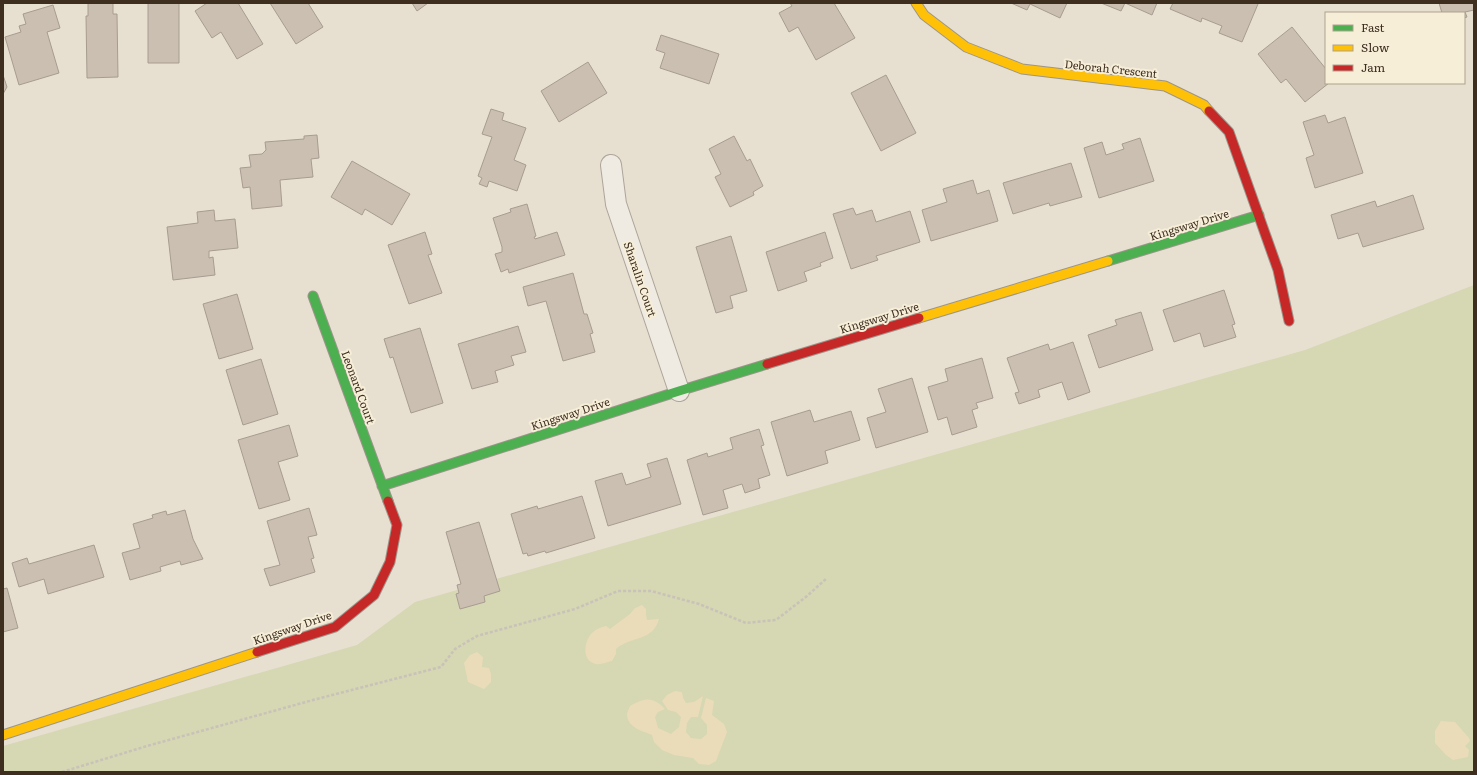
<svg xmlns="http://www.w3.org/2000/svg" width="1477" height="775" font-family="Literata,serif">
  <rect width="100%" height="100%" fill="#e7e0d1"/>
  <!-- green -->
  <path fill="#d6d7b3" d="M1474,285V772H3V746L357,645L415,602L1305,350Z"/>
  <!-- sand -->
  <path fill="#eadcb9" d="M642,605L646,609V615L647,620L659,619C653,642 630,636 616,649V654L612,661C607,662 601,665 596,664C581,661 584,641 592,633C596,629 601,627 606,626L610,629L630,614L635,608Z
    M477,652L483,657L482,667L489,668L491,674V682L484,689L468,682L464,663L470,655Z
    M675,691L682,692L683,698L686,703L694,702L703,696L698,717H691L687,723L686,732L691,738L701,739L707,734V725L701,718L706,698L714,701L712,715L724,724L727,732L716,761L709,765L699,764L693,758L674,755L662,750L654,742L652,735C643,731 628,728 627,715C627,713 629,708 630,706C645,698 652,696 665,709L658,712L655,717L658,728L671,734L679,727L681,717L676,712L668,710L662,701L667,695Z
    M1441,721L1455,722L1469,738L1470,741L1465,746L1469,750L1468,757L1453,760L1446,755L1435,743V731Z"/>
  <!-- building -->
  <path fill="#cbbfb2" stroke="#a89c90" d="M88,3H113V14H117L118,77L87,78L86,16H88Z
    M148,3H179V63H148Z
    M207,3H238L263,44L237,59L221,32L212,38L195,11Z
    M270,3H308L323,27L296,44Z
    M412,3H428L417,11Z
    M790,3H834L855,38L816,60L798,27L789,32L779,13L792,6Z
    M1011,3H1067L1060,18L1030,4L1027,10Z
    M1101,3H1157L1152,15L1125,3L1121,11Z
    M1173,3H1257L1258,4L1242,42L1219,33L1222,26L1202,18L1201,22L1170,9Z
    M1439,3H1474V10L1465,12L1467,17L1464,18V13H1442Z
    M53,5L60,28L47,32L59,73L19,85L5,37L21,32L19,26L26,24L23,14Z
    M1292,27L1326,69V83H1329L1305,102L1286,79L1281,83L1258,54Z
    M661,35L719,54L709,84L660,68L665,53L656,50Z
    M588,62L607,93L559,122L541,91Z
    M3,75L7,87L3,94Z
    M886,75L916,133L881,151L851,93Z
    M491,109L504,113L502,120L526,128L514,160L526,165L517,191L489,181L487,187L479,184L482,178L478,176L492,137L482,134Z
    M1325,115L1328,123L1345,117L1363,173L1315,188L1306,158L1314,155L1303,122Z
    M317,135L319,158L311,159L313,177L280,180L282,206L252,209L250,187L243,188L240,168L251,167L249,155L262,154L266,150L265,142L304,139V136Z
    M734,136L747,161L750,159L763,186L753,192L754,195L730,207L715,177L721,174L709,149Z
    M1140,138L1154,181L1099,198L1084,148L1102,142L1106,155L1124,149L1122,144Z
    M352,161L410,194L392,225L365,209L362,215L331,197Z
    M1071,163L1082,197L1050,206L1049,203L1013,214L1003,183Z
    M973,180L977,194L989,190L998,221L931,241L922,210L947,202L943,189Z
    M1413,195L1424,229L1363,247L1358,233L1338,239L1331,215L1375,201L1377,207Z
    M527,204L536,236L534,237L535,239L557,232L565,255L509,273L508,269L501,272L495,254L502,252V247L493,218L511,212L510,209Z
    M853,208L856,215L872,210L876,222L910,211L920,242L876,256L878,260L851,269L833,214Z
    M214,210L215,221L235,219L238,248L209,251V258L213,257L215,275L173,280L167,227L198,223L197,212Z
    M425,232L432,254L428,255L442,293L409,304L388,245Z
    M825,232L833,258L820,263L821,266L804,272L807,281L778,291L766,252Z
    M731,236L747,291L730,296L733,308L716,313L696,247Z
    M573,273L584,314H587L593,333L590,334L595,352L563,361L546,301L528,306L523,287Z
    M1224,290L1235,324L1232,325L1236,337L1204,347L1200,333L1174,342L1163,310Z
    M237,294L253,349L219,359L203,304Z
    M1141,312L1153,350L1099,368L1088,335L1117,325L1115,320Z
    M518,326L526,352L511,356L514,365L495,371L498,382L472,389L458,344Z
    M420,328L443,403L411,413L393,357L390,358L384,339Z
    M1073,342L1090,392L1068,400L1062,382L1038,390L1040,397L1019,404L1015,393L1019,392L1007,358L1048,344L1050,350Z
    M982,358L993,398L976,403L978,408L972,410L977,427L952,435L947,417L938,420L928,387L948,381L945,369Z
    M261,359L278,414L243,425L226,370Z
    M912,378L928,432L876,448L867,418L886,412L878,389Z
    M810,410L814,422L851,411L860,440L825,451L828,463L787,476L771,422Z
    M289,425L298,456L278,462L290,500L259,509L238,440Z
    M759,429L764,445L761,446L770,475L758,479L760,488L745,493L742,484L723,490L728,508L703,515L687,460L707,453L708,457L733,449L730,438Z
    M667,458L681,504L608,526L595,481L622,473L626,485L651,477L647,464Z
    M582,496L595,538L546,553L545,551L528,556L527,553L523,554L511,514L537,506L538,509Z
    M309,508L317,535L308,537L314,558L311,559L315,572L270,586L264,569L280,565L267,521Z
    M185,510L193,539L203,559L181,565L180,561L160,567L161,571L130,580L122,553L140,548L133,524L153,518L152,515L166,511L167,515Z
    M479,522L500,591L484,596L485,602L460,609L456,594L459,593L457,585L461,584L446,532Z
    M94,545L104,577L48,594L44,579L19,587L12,563L27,558L29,564Z
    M7,588L18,628L3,632V589Z"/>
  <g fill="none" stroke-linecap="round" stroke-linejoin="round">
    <defs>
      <path id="street" d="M611,165L616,204L679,391"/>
      <path id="fast" d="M1108,261L1259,215
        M313,296L388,501
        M382,486L679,391L767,364"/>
      <path id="slow" d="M916,3L924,15L966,47L1022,69L1165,86L1204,105L1209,111
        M919,318L1108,261
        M3,735L257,652"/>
      <path id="jam" d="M1209,111L1229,132L1278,270L1289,321
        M767,364L919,318
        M257,652L335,627L374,595L390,562L397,525L388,501"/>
    </defs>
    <!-- street casing -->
    <use href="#street" stroke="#ada599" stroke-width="22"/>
    <!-- fast casing -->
    <use href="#fast" stroke="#9c958a" stroke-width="11"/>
    <!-- slow casing -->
    <use href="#slow" stroke="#9c958a" stroke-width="11"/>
    <!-- jam casing -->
    <use href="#jam" stroke="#9c958a" stroke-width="11"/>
    <!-- path -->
    <path stroke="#c8c2b9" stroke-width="2.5" stroke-dasharray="3 2" stroke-linecap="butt" d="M62,772L147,746L313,700L441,667L455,649L477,636L575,609L618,591H651L699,604L746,623L776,620L807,596L827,578"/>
    <!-- street -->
    <use href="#street" stroke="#efebe3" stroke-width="20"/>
    <!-- fast -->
    <use href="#fast" stroke="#4caf50" stroke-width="9"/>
    <!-- slow -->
    <use href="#slow" stroke="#ffc107" stroke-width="9"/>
    <!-- jam -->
    <use href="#jam" stroke="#c62828" stroke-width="9"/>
  </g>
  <g text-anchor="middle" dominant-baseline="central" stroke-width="4" stroke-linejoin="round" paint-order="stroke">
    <!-- street labels -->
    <g font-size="11" fill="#3d2e20" stroke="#f7eed8">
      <text transform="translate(1111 68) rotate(6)">Deborah Crescent</text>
      <text transform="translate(1189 224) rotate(-17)">Kingsway Drive</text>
      <text transform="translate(641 279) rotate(71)">Sharalin Court</text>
      <text transform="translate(879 317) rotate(-17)">Kingsway Drive</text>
      <text transform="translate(359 387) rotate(70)">Leonard Court</text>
      <text transform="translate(570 413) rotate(-18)">Kingsway Drive</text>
      <text transform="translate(292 627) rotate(-19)">Kingsway Drive</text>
    </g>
  </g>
  <!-- border -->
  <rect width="1477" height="775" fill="none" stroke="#3d2e20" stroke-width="8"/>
  <!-- legend -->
  <rect x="1325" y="12" width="140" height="72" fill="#f7eed8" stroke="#ada18e"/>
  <rect x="1333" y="25" width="20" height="6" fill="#4caf50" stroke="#ada18e"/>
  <text x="1361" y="32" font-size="12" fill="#3d2e20">Fast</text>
  <rect x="1333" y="45" width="20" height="6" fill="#ffc107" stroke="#ada18e"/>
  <text x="1361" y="52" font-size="12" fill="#3d2e20">Slow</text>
  <rect x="1333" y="65" width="20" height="6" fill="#c62828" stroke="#ada18e"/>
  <text x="1361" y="72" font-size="12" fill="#3d2e20">Jam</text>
</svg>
